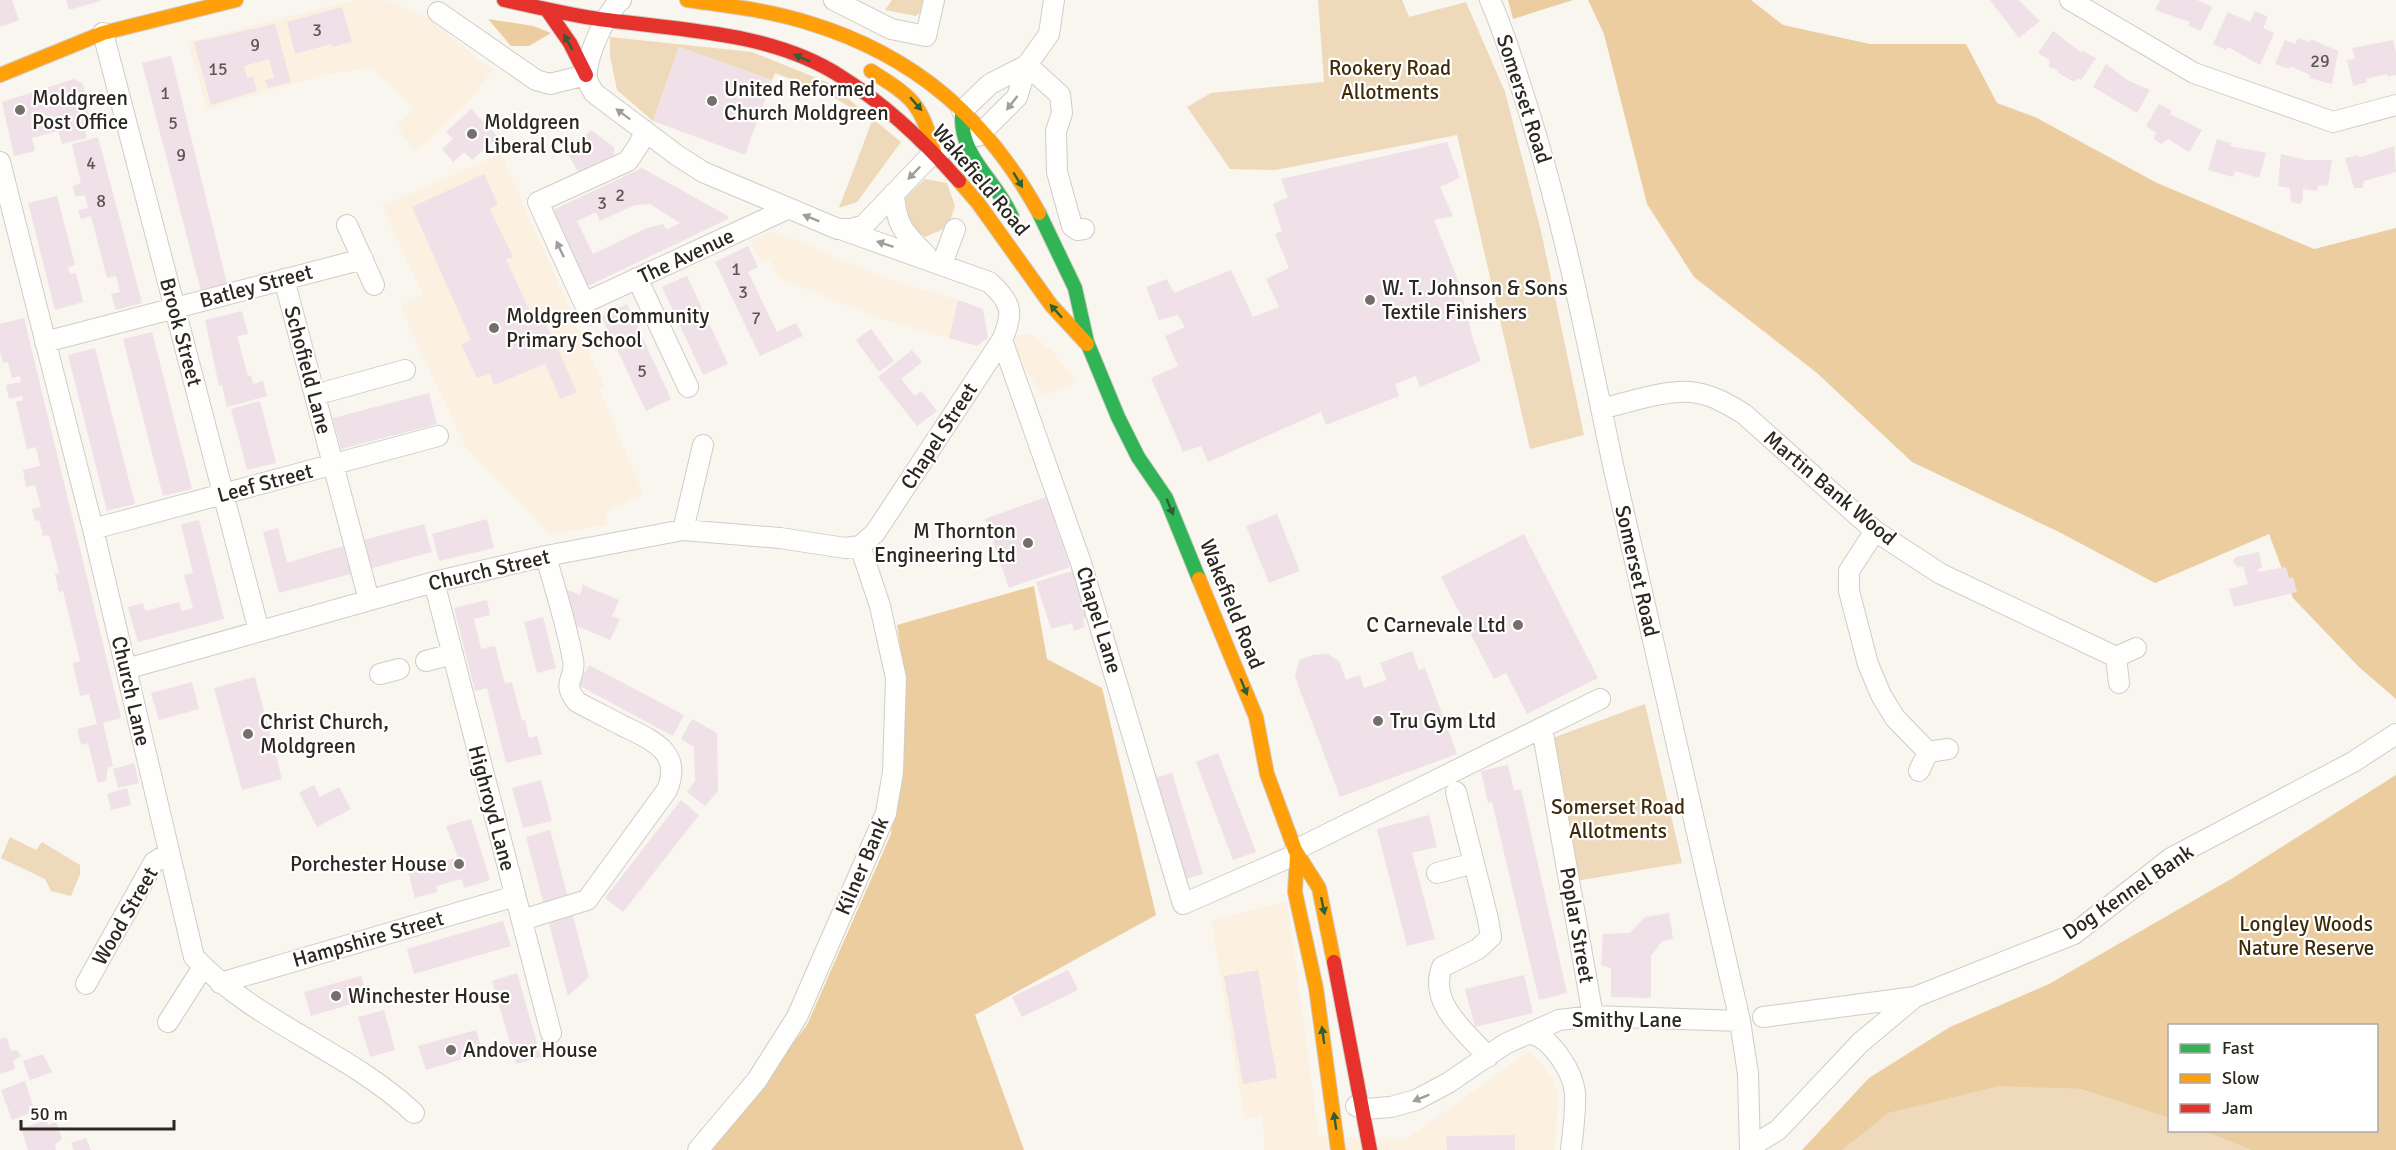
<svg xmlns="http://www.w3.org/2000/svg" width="2396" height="1150" font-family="Signika,sans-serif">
  <rect width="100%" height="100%" fill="#f9f5ef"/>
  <!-- built -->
  <path fill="#fcf1e1" d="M354,0L390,1L429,19L492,70L470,100L415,152L397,127L414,108L372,68L327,74L207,109L188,42Z
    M501,154L604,386L599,389L643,493L607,512V525L550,534L466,448L400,306L423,295L382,206Z
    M777,232L885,278L958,300L949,338L887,321L779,278L769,259L761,263L751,240L764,234Z
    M1031,334L1054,353L1076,382L1043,396L1019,359L1014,336Z
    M1287,901L1319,1136L1405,1140L1529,1051L1553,1078L1558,1093L1555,1150H1265L1262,1115L1245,1119L1211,921Z"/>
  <!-- green -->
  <path fill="#eedabb" d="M892,0H926L924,9L916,16L885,10Z
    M1318,0H1402L1409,17L1466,2L1505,92L1541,231L1584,435L1530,449L1457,135L1275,170L1230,169L1187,107L1211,93L1324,82Z
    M610,37L752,52L829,83L901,142L857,202L839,208L872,121L827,93L775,73L772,80L679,47L653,121L617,90L610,56Z
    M925,179L947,183L955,206L948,227L925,237L909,225L905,198Z
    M1645,704L1682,863L1576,881L1550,739Z
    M10,837L36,850L42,842L80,865V874L71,896L51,891L45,879L1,858Z
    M1999,1085L2080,1089L2169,1118L2170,1130L2203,1131L2251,1150H1842L1889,1113Z"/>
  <!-- forest -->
  <path fill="#ebcda0" d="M1508,0H1573L1513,19Z
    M1588,0H1751L1783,25L1870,44H1966L1997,103L2035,117L2157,183L2314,249L2396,228V699L2359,667L2293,598L2269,534L2155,583L2059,532L1912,462L1817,373L1694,277L1647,204L1604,34Z
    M488,19L533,26L551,33L529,46H511Z
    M1034,586L1047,659L1102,688L1156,915L975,1015L1024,1150H711L807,1025L891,834L906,686L897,625Z
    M2396,775V1150H2251L2203,1131L2376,1130V1026H2170L2169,1118L2080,1089L1999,1086L1889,1113L1842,1150H1802L1869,1078L1950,1027L2049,984L2231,879Z"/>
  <!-- building -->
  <path fill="#efe1e7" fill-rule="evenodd" d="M0,0H12L19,20L0,27Z
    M66,0H99L100,1L69,10Z
    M1990,0H2019L2040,21L2019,38Z
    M2160,0H2197L2212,7L2201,31L2188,25L2190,22L2155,10Z
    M342,7L352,42L332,47L331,44L295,54L287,22Z
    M2255,11L2268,17L2263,28L2274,33L2260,65L2228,47L2226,50L2213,44L2228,12L2250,22Z
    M275,24L291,82L268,88L265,80L274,78L269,59L244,66L247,78L253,76L257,91L211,105L194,42Z
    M2053,31L2082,53L2083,51L2096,58L2081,80L2078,78L2074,82L2057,72L2059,70L2049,67L2050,60L2038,53Z
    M2298,38L2310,42L2311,39L2338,51L2332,84L2309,78L2310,75L2290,66L2289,69L2275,64L2285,40L2295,44Z
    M2393,40L2396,52V75L2388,77L2387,74L2366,79L2367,82L2353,86L2347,60L2355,59L2352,48Z
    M679,47L772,80L745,155L653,121Z
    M171,56L227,284L201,291L142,63Z
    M2106,64L2127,80L2150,90L2137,113L2093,87Z
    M74,79L83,84L90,121L83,123L87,138L62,144L58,131L32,138L35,151L14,156L2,102Z
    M2159,104L2172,111L2170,114L2202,130L2189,152L2168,139L2161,144L2154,139L2156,133L2146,126Z
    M471,109L498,137L472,160L464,152L453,162L442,149L453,139L446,132Z
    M591,130L614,147V155L578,172L566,150Z
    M98,137L142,303L116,310L111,294L120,292L116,276L107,278L91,216L81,219L78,210L88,208L85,195L75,197L73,186L81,183L72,144Z
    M2217,139L2231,143L2230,146L2266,153L2259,178L2235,171L2233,177L2208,170Z
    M1447,142L1460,178L1440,187L1453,216L1434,220L1459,283L1473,339L1481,361L1420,387L1416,376L1395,384L1399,396L1326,425L1321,412L1208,462L1201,446L1183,452L1151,378L1178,366L1165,336L1185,327L1178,315L1159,320L1146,287L1167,279L1174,293L1231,270L1253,317L1279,307L1266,279L1289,268L1275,234L1282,231L1273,204L1288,197L1281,179Z
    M2394,146L2396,172L2364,181L2363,188H2354L2345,158L2359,155V158Z
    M2281,154L2306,160H2332L2328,186L2318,185L2317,191L2303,189V199L2300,204L2291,202L2290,188L2278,186Z
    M642,168L728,216V219L586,287L551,211ZM650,204L680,223L667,230L663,224L647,228L593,254L577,221L596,212L600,221L635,205Z
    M484,174L498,204L490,209L513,257L506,259L536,325L545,321L577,392L560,399L545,364L494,385L490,374L477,378L461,344L471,340L412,207Z
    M57,196L75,265L68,267L70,274L76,273L83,302L55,310L28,203Z
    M748,246L758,267L748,272L777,332L796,323L803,336L760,356L715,262Z
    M687,276L728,364L703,375L662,287Z
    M958,300L983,309L988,338L977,346L949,338Z
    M627,304L671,399L646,411L601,316Z
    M242,311L248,334L237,336L248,376L251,375L253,384L263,381L267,396L227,407L222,385L219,386L205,320Z
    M24,318L121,718L103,723L113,766L108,767L106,781L98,783L88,743L81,745L77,729L97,724L89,694L80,696L73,663L80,661L63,591L59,592L55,574L59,573L49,535L43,536L39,520L35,521L32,509L41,507L35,485L26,487L23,470L40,466L36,447L27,449L16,402L23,400L22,396L9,399L6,385L21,382L20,376L12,378L8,362L3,363L0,352V324Z
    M871,329L894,361L879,372L856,340Z
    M152,332L192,489L163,496L123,339Z
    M95,348L135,504L107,511L68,355Z
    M912,350L922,362L901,379L915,396L921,391L937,411L917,426L878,377Z
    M429,393L437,424L341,449L333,418Z
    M260,401L276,463L247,470L231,409Z
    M1046,497L1070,567L1009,588L985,519Z
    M1277,514L1300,571L1269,583L1246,526Z
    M487,519L494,548L439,561L432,534Z
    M199,520L224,619L138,642L128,607L143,603L145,611L179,602L182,611L193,608L184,575L193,573L181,524Z
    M424,524L432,552L372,568L364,540Z
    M278,528L287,563L343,546L351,574L279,593L263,532Z
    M1524,534L1598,678L1527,714L1506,673L1494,679L1441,577Z
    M2259,552L2262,568L2258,569L2259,572L2286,567L2289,578L2293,577L2297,592L2234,607L2229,589L2248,584L2243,566L2238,567L2233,561L2236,557Z
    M1076,570L1090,617L1083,619L1085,627L1074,631L1072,623L1051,629L1036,582Z
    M583,585L619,600L612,616L620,619L610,640L568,622L559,586L580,595Z
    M487,600L490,615L474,619L481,649L495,646L505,684L512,682L522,721L525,720L529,738L537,736L542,754L506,763L487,688L475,691L454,608Z
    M543,617L556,668L537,673L524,622Z
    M1412,651L1419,670L1425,668L1457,754L1340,797L1295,677L1299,660L1313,655L1328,654L1339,661L1346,680L1360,675L1364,688L1387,680L1380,663Z
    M589,665L684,715L673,736L578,685Z
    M255,677L282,779L242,790L214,688Z
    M192,682L199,709L159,720L151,693Z
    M692,719L717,733L718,791L705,806L687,792L695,781L694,747L681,739Z
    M1218,753L1256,852L1233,860L1196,762Z
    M134,763L139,783L118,788L113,769Z
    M1508,765L1514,791L1521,789L1567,993L1539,1000L1492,802L1488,803L1481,771Z
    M1172,773L1203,874L1186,879L1154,778Z
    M541,780L552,821L523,828L512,788Z
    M314,785L320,797L339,787L351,809L317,827L299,793Z
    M127,788L131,805L111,810L107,794Z
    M681,800L699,815L623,912L605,898Z
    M1429,815L1437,847L1412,853L1435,939L1407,946L1377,829Z
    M471,819L490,880L464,888L462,879L436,886L437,892L415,898L408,872L458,857L446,826Z
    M550,830L568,898L544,905L526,837Z
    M572,913L589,977L568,996L548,920Z
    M1669,913L1673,939L1662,941L1651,956V998L1611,997V968L1601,965L1603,934L1630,933L1645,917Z
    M503,921L511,946L414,974L407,949Z
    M1068,970L1078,990L1022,1017L1012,997Z
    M1258,970L1277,1078L1243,1084L1224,976Z
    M517,973L541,1057L516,1064L492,981Z
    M1524,975L1533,1013L1475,1027L1465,989Z
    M361,976L368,999L311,1016L304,992Z
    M384,1010L395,1050L370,1057L358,1017Z
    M476,1030L483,1053L426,1070L418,1046Z
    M6,1037L11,1051L17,1050L21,1056L13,1061L15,1069L0,1074V1039Z
    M43,1054L52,1072L30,1080L23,1061Z
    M25,1081L35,1111L12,1120L1,1090Z
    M46,1120L48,1125L56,1122L60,1133L62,1139L55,1145L56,1150H28L21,1129Z
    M1515,1135V1150H1447L1446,1136Z
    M86,1138L91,1150H74L71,1143Z"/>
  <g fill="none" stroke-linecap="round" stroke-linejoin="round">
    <defs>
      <path id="street" d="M621,0C606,12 586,57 587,76C587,82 591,88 594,93L678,156L703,172L838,229H852L864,225L934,152L942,150
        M834,0L891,29L926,36L934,0
        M1490,0C1506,36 1517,74 1529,112C1565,227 1588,346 1613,465L1740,1021L1748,1074L1750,1150
        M2070,0L2194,73L2333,122L2396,105
        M438,12L536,80L550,84L586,75
        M103,33L259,631
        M1027,65L1060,95L1062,113L1056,131L1057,172L1072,226L1077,230L1084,229
        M962,111L990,84L1027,65
        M644,130L640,143L628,161L538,202L584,303L787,209
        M978,136L1017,97L1027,65L1049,34L1054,0
        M0,162L93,529L194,957C256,1023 348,1051 414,1113
        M894,193C896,226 904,233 927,256
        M347,225L374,285
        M843,230L989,282C1012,302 1014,313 1002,340L875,533L860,546
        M942,264L955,229
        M637,278L688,387
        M284,279L369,600
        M1002,340L1081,563L1183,904L1297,854
        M45,342L363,259
        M315,395L405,370
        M1601,409C1626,403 1673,387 1697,393C1715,396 1729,405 1744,414L1875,531L1941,574L2116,657L2119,683
        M93,529L438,436
        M683,530L703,445
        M1875,531L1849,571V591L1868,664L1881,695L1895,718L1928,752L1919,771
        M434,582L551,1033
        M2116,657L2136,648
        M426,661L453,654
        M126,669L434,582L546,556L683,530L780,538L845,548L860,546
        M380,674L399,669
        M1542,728L1593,1016
        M1928,752L1948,749
        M1456,792L1488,919L1491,937L1478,949L1442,967C1428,1003 1465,1031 1488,1057
        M1295,850L1600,699
        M1437,873L1474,863
        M522,920L587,900L667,790C683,752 652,740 623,726C608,718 592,710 577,702C560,681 577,679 573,660C567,625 555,590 546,556
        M220,983L515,896
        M86,984L154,862L169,853
        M1763,1017L1915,997
        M168,1022L203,967
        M1532,1034C1552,1039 1573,1072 1575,1093C1576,1111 1573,1131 1571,1150
        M1356,1106L1364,1109L1391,1107L1416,1100L1448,1083L1505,1044L1559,1020L1593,1016L1740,1021
        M1750,1147L1778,1130L1860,1043L1915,997L2074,934L2171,858L2353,762L2396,734
        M698,1150L757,1080L797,1017L886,813L893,772L896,678L880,606L860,546"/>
      <path id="fast" d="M962,111C959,159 995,177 1012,217
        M1039,213L1075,288L1087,342L1118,417L1138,457L1166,498L1199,579"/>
      <path id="slow" d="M687,0C728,6 769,10 809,23C914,55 987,118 1039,213
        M871,71C912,97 921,103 934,151
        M0,75L103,33L236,0
        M959,181L978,203L1051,305L1087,344
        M1199,579L1256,717L1267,774L1295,850L1319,888L1334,962
        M1297,854L1295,892L1316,988L1338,1150"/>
      <path id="jam" d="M504,0C538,7 572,16 607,20C683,30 774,33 840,76C885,104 924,141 959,181
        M547,10L570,43L586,75
        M1334,962L1370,1150"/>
    </defs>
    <!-- street casing -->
    <use href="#street" stroke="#d1ccc6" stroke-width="22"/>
    <!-- fast casing -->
    <use href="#fast" stroke="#d1ccc6" stroke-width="16"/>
    <!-- slow casing -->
    <use href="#slow" stroke="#d1ccc6" stroke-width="16"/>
    <!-- jam casing -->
    <use href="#jam" stroke="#d1ccc6" stroke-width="16"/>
    <!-- street -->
    <use href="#street" stroke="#fefefd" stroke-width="20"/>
    <!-- fast -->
    <use href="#fast" stroke="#30b455" stroke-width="14"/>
    <!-- slow -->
    <use href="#slow" stroke="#ff9f0a" stroke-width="14"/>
    <!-- jam -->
    <use href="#jam" stroke="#e5322d" stroke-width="14"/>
  </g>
  <!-- one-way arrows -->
  <defs><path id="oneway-solid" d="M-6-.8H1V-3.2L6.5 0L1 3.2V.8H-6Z" transform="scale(1.5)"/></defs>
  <g fill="#2e6036">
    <use href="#oneway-solid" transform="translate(568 42) rotate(-120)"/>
    <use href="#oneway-solid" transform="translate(802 58) rotate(-156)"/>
    <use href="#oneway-solid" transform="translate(916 104) rotate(49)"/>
    <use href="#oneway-solid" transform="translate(1018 180) rotate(59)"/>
    <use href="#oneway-solid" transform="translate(1056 311) rotate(-132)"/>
    <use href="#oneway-solid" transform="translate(1170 507) rotate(68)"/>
    <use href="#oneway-solid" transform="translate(1244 687) rotate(68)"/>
    <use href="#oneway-solid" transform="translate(1323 906) rotate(78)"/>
    <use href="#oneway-solid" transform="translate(1323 1035) rotate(-98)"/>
    <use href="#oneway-solid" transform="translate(1335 1121) rotate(-98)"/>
  </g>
  <g fill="#a09e9a">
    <use href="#oneway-solid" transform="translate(1012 103) rotate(128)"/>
    <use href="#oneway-solid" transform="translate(623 114) rotate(-143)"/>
    <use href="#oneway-solid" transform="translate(914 173) rotate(134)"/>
    <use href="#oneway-solid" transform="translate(811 218) rotate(-158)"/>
    <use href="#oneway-solid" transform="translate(885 244) rotate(-162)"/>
    <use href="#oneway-solid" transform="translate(560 249) rotate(-115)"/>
    <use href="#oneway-solid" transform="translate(1421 1098) rotate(158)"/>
  </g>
  <!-- markers -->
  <g fill="#747069" stroke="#fff" stroke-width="2">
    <circle cx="712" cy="101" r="6"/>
    <circle cx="20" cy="110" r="6"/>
    <circle cx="472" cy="134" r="6"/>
    <circle cx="1370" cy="300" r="6"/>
    <circle cx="494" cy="328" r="6"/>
    <circle cx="1028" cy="543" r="6"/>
    <circle cx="1518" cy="625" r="6"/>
    <circle cx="1378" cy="721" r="6"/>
    <circle cx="248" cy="734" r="6"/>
    <circle cx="459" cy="864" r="6"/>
    <circle cx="336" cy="996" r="6"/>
    <circle cx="451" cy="1050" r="6"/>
  </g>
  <g text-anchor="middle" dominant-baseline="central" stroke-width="4.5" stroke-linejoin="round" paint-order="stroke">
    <!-- number labels -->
    <g font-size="18" fill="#5d5652">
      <text x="317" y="30">3</text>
      <text x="255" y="45">9</text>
      <text x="2320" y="61">29</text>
      <text x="218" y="69">15</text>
      <text x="165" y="93">1</text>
      <text x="173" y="123">5</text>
      <text x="181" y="155">9</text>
      <text x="91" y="163">4</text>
      <text x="620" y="195">2</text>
      <text x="101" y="201">8</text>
      <text x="602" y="203">3</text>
      <text x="736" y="269">1</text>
      <text x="743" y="292">3</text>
      <text x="756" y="318">7</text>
      <text x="642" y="371">5</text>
    </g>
    <!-- park labels -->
    <g font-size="21" fill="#3f2b07" stroke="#fff">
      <text x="1390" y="68">Rookery Road<tspan x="1390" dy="24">Allotments</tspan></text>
      <text x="1618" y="807">Somerset Road<tspan x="1618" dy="24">Allotments</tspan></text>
      <text x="2306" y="924">Longley Woods<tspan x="2306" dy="24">Nature Reserve</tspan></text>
    </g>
    <!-- poi labels -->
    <g font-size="21" fill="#2c2821" stroke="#fff" text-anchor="start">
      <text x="724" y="89">United Reformed<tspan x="724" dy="24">Church Moldgreen</tspan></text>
      <text x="32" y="98">Moldgreen<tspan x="32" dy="24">Post Office</tspan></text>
      <text x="484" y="122">Moldgreen<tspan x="484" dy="24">Liberal Club</tspan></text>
      <text x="1382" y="288">W. T. Johnson &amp; Sons<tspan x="1382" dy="24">Textile Finishers</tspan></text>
      <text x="506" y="316">Moldgreen Community<tspan x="506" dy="24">Primary School</tspan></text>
      <text x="1016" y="531" text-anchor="end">M Thornton<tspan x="1016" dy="24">Engineering Ltd</tspan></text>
      <text x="1506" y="625" text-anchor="end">C Carnevale Ltd</text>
      <text x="1390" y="721">Tru Gym Ltd</text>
      <text x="260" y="722">Christ Church,<tspan x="260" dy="24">Moldgreen</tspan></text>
      <text x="447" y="864" text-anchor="end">Porchester House</text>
      <text x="348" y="996">Winchester House</text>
      <text x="463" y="1050">Andover House</text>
    </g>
    <!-- street labels -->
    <g font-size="21" fill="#2c2821" stroke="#fff">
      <text transform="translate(1524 99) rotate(72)">Somerset Road</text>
      <text transform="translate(981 180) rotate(50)">Wakefield Road</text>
      <text transform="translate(686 256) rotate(-25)">The Avenue</text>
      <text transform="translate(256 286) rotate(-15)">Batley Street</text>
      <text transform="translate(181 332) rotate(75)">Brook Street</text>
      <text transform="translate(308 370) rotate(75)">Schofield Lane</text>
      <text transform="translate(939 436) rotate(-57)">Chapel Street</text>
      <text transform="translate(265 483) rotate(-15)">Leef Street</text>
      <text transform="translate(1830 488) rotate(40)">Martin Bank Wood</text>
      <text transform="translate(489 570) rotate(-13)">Church Street</text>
      <text transform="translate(1637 571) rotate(77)">Somerset Road</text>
      <text transform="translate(1232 604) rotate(68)">Wakefield Road</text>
      <text transform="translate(1099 620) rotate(73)">Chapel Lane</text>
      <text transform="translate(131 691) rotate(77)">Church Lane</text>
      <text transform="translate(492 808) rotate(75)">Highroyd Lane</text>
      <text transform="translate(862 866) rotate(-67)">Kilner Bank</text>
      <text transform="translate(2128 892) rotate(-34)">Dog Kennel Bank</text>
      <text transform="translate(125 916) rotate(-60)">Wood Street</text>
      <text transform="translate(1577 925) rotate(80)">Poplar Street</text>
      <text transform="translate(368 939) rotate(-16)">Hampshire Street</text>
      <text x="1627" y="1020">Smithy Lane</text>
    </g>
  </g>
  <!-- legend -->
  <rect x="2168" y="1024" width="210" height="108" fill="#ffffff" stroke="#aba9a6" stroke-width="1.5"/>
  <rect x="2180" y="1044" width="30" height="9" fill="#30b455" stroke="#aba9a6" stroke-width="1.5"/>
  <text x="2222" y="1054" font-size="18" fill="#2c2821">Fast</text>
  <rect x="2180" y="1074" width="30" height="9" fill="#ff9f0a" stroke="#aba9a6" stroke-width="1.5"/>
  <text x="2222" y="1084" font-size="18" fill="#2c2821">Slow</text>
  <rect x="2180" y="1104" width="30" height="9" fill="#e5322d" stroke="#aba9a6" stroke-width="1.5"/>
  <text x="2222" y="1114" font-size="18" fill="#2c2821">Jam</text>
  <!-- scale -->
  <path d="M21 1120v9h153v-9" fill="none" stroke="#2c2821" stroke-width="3"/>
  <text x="30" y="1120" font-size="18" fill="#2c2821" stroke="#ffffff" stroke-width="4.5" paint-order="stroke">50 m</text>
</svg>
